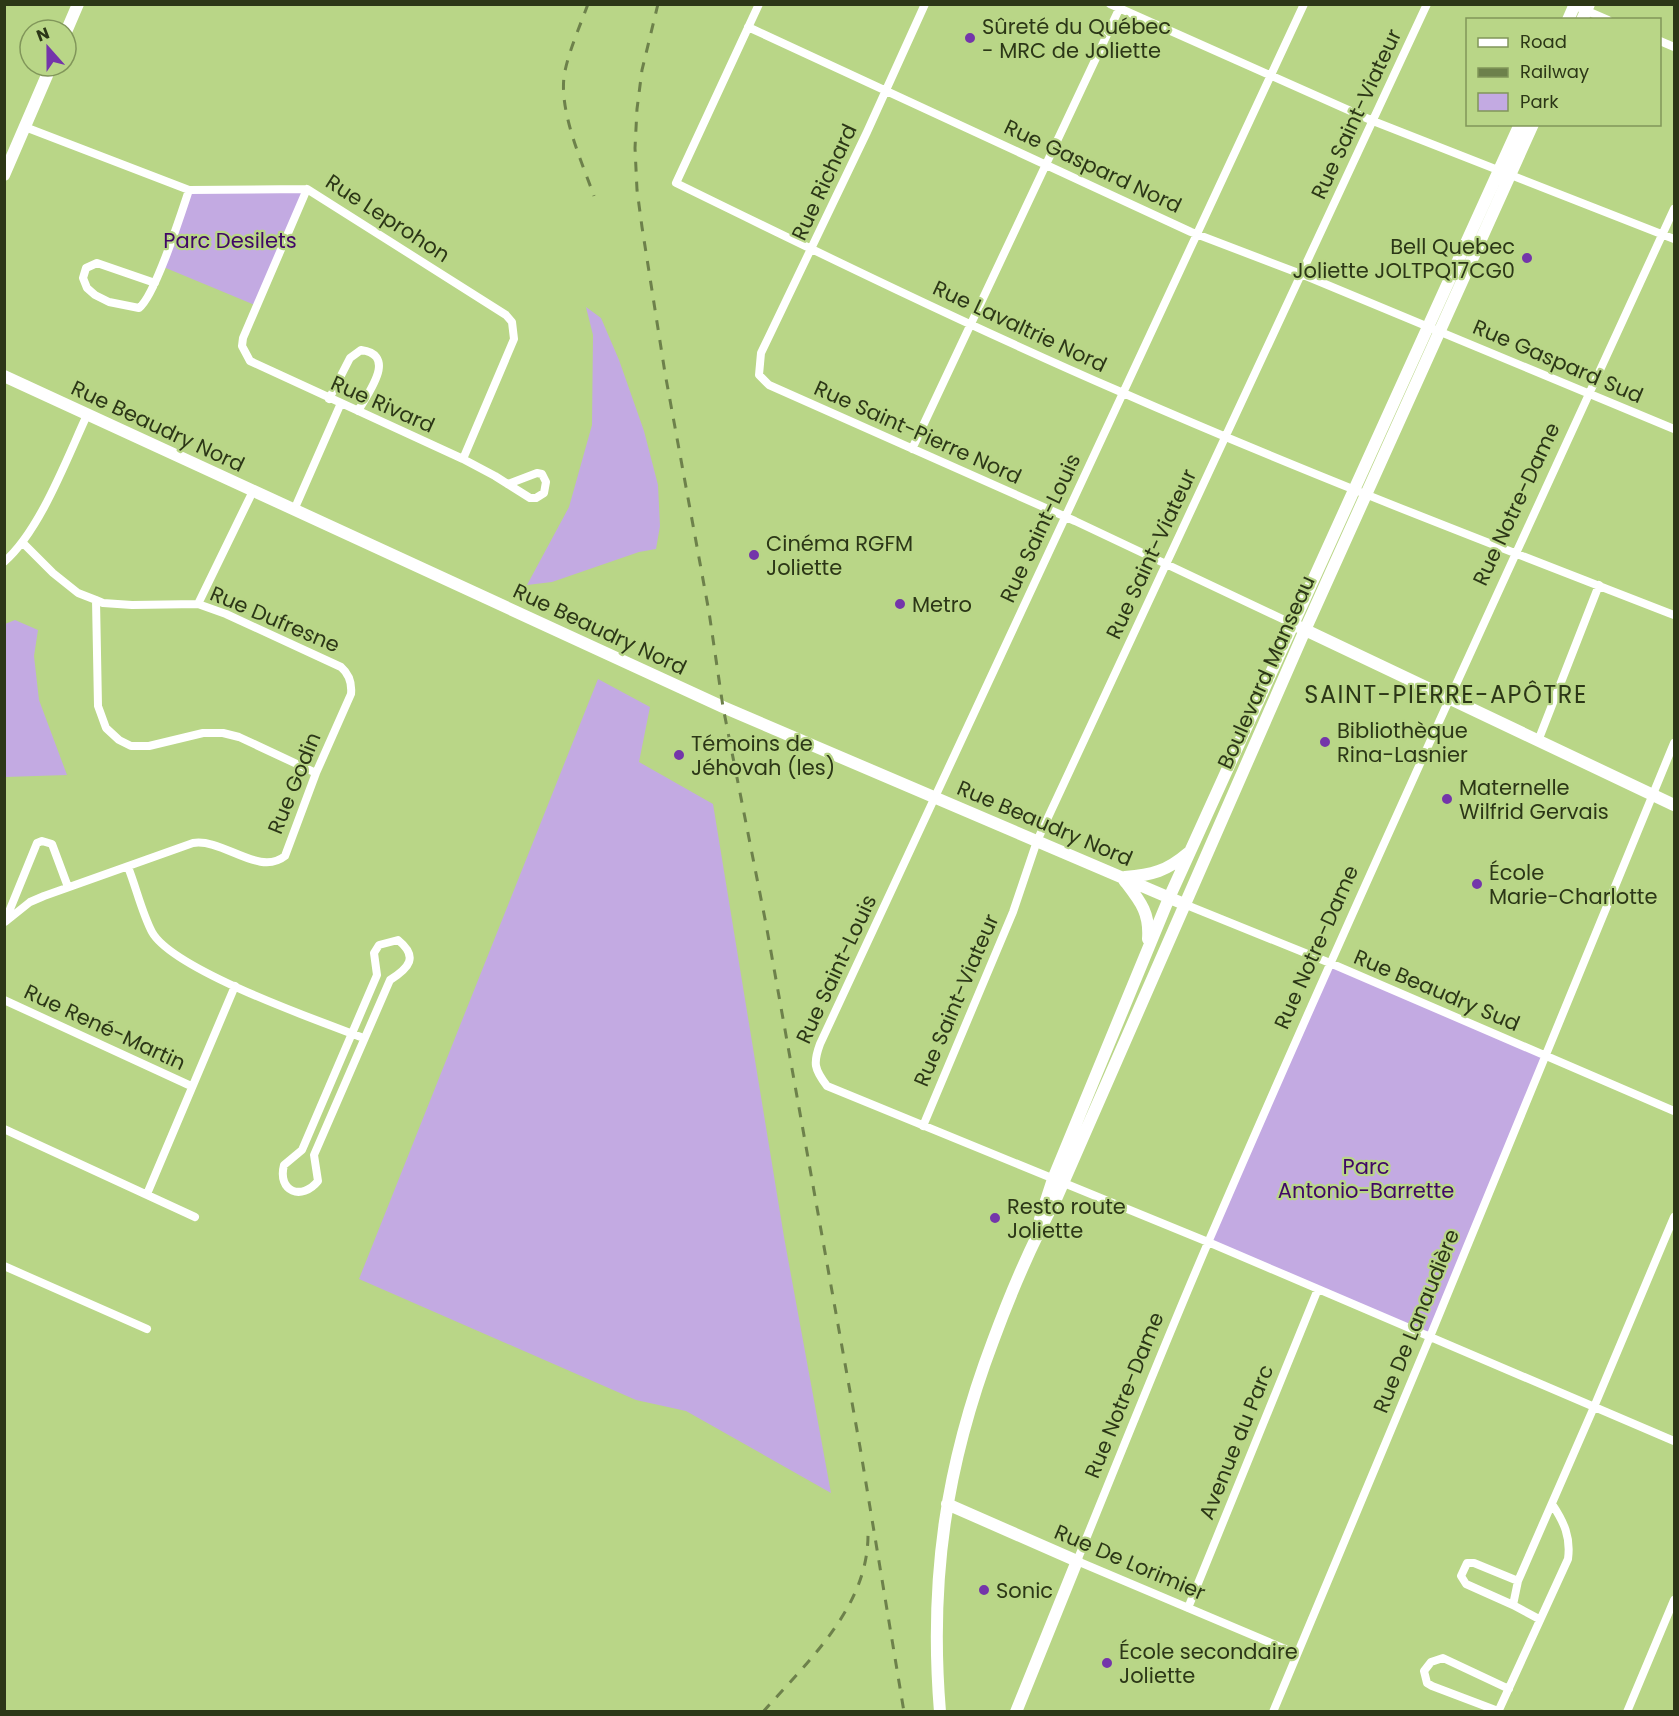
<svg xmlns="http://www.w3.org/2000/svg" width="1679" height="1716" font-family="Poppins,sans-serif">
  <rect width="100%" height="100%" fill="#b9d687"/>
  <!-- green -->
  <path fill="#c3aae2" d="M307,189L257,306L161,266L189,190Z
    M586,307L601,318L619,360L644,431L658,485L660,526L656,549L639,552L552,582L527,585L569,507L592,425L593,335Z
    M15,620L38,630L34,656L39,700L67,775L5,777V624Z
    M598,679L650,707L639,762L713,804L784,1237L831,1493L686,1411L636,1400L359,1279Z
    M1330,963L1544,1055L1430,1337L1208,1242Z"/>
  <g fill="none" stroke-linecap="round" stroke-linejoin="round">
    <!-- street -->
    <path stroke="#fff" stroke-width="8" d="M759,4L676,183C823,255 971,327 1121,392C1303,472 1489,543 1674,615
      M925,4L867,132L761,353L759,375L769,385L1075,521L1293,624
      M1110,4L1373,121L1674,239
      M1304,4L820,1044C813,1063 814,1069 827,1086L1208,1242L1674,1441
      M1571,4L1608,20
      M748,27L1191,232L1301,274L1674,429
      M1660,41L1674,47
      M25,127L189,190L307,189L506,315L512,322L514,339L463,459
      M307,189L243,338L242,346L250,361L463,459L495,476L530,498H536L544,493L546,482L542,474L537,473L508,484
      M155,283L97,263L86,268L83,278L87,288L95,295L109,302L139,308C155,296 181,214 189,190
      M329,399L350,358L361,350C398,355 368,393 358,411
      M912,449L1121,5
      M294,510L341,403
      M4,562C40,531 67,458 87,415
      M96,600L98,706L106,728L119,740L131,746H149L203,733H223L239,737L316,773
      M198,604L253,491
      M1538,741L1599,585
      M128,867C136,887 142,913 152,932C173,970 319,1021 364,1038
      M1184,904L1330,963L1674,1111
      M6,919L37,843L42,841L52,844L68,887
      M5,922L30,902L44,896L193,843C223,838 259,877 285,856L316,773L351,694C352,684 349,674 341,667L226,614L198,604L132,605L103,603L96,600L78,593L53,573L23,543
      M398,940C419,957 409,968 390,980L314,1155L318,1181C302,1201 277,1192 284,1165L302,1150L377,975L374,953L379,945Z
      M4,1000L191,1086
      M923,1126L1013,912L1037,841L1427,4
      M4,1129L195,1217
      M147,1194L235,986
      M4,1266L147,1329
      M1513,1605L1466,1584L1461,1576L1467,1563H1474L1518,1581
      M1188,1608L1318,1289
      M1539,1619L1513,1605L1518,1581L1594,1407L1674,1217
      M1297,1654L1077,1561C1121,1453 1164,1345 1210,1238C1359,892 1517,551 1674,209
      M1498,1711L1432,1686L1427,1683L1424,1671L1431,1662L1443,1658L1509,1689
      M1273,1712L1427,1344L1674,743
      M1498,1712L1568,1559C1571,1537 1564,1522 1552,1504
      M1627,1712L1674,1600"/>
    <!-- secondary -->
    <path stroke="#fff" stroke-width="12" d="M1568,20L1575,4
      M1582,20L1589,4
      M66,32L78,4
      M4,175L51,66
      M4,376L723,707L1184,904
      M1299,627L1674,805
      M1125,877C1152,875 1167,871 1188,853
      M1124,880C1140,901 1150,912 1148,939
      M1040,1219L1053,1179L1169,898L1520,124
      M947,1504L1077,1561L1016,1712
      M940,1712C929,1579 946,1465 993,1341C1011,1292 1031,1245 1056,1199L1305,630L1533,124"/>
    <!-- rail -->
    <path stroke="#6d814b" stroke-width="3" stroke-dasharray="10 10" stroke-linecap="butt" d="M588,4C580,26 570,48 565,71C557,108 582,162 594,196
      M658,4L642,70L637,109L635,148L637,190L642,227L665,373L709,612L723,707L766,924L860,1447L904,1712
      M763,1712C808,1661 868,1607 868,1535"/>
  </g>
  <!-- markers -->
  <g fill="#7435aa" stroke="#b9d687" stroke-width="2">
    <circle cx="970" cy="38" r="6"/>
    <circle cx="1527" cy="258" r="6"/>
    <circle cx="754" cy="555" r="6"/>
    <circle cx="900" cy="604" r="6"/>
    <circle cx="1325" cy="742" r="6"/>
    <circle cx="679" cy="755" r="6"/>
    <circle cx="1447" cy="799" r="6"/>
    <circle cx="1477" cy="884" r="6"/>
    <circle cx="995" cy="1218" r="6"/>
    <circle cx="984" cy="1590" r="6"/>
    <circle cx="1107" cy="1663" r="6"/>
  </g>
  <g text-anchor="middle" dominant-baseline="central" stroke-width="4.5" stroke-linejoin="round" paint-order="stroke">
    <!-- poi labels -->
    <g font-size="21" fill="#2c3717" stroke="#b9d687" text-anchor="start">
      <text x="982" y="26">Sûreté du Québec<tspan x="982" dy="24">- MRC de Joliette</tspan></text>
      <text x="1515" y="246" text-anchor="end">Bell Quebec<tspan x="1515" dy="24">Joliette JOLTPQ17CG0</tspan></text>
      <text x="766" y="543">Cinéma RGFM<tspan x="766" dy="24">Joliette</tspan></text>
      <text x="912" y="604">Metro</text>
      <text x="1337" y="730">Bibliothèque<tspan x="1337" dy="24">Rina-Lasnier</tspan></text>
      <text x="691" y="743">Témoins de<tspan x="691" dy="24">Jéhovah (les)</tspan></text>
      <text x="1459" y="787">Maternelle<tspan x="1459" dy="24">Wilfrid Gervais</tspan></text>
      <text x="1489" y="872">École<tspan x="1489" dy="24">Marie-Charlotte</tspan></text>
      <text x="1007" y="1206">Resto route<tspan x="1007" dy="24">Joliette</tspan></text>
      <text x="996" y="1590">Sonic</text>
      <text x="1119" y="1651">École secondaire<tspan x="1119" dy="24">Joliette</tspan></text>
    </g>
    <!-- street labels -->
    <g font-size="21" fill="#2c3717" stroke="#b9d687">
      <text transform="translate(1356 114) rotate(-65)">Rue Saint-Viateur</text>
      <text transform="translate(1093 166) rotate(25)">Rue Gaspard Nord</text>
      <text transform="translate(824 182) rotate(-65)">Rue Richard</text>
      <text transform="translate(388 218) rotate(33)">Rue Leprohon</text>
      <text transform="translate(1020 326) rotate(25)">Rue Lavaltrie Nord</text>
      <text transform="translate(1558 361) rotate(23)">Rue Gaspard Sud</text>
      <text transform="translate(383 404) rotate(24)">Rue Rivard</text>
      <text transform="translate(158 426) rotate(25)">Rue Beaudry Nord</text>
      <text transform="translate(918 432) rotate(24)">Rue Saint-Pierre Nord</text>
      <text transform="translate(1516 504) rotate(-65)">Rue Notre-Dame</text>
      <text transform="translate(1040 528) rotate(-65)">Rue Saint-Louis</text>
      <text transform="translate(1151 554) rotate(-65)">Rue Saint-Viateur</text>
      <text transform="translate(275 619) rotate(23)">Rue Dufresne</text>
      <text transform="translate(600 629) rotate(25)">Rue Beaudry Nord</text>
      <text transform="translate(1266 672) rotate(-66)">Boulevard Manseau</text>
      <text transform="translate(294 783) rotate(-68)">Rue Godin</text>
      <text transform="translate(1045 823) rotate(23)">Rue Beaudry Nord</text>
      <text transform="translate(1316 947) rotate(-66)">Rue Notre-Dame</text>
      <text transform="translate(836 969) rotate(-65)">Rue Saint-Louis</text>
      <text transform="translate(1437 990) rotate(23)">Rue Beaudry Sud</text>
      <text transform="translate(956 1000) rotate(-67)">Rue Saint-Viateur</text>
      <text transform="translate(105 1027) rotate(25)">Rue René-Martin</text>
      <text transform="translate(1416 1321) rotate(-68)">Rue De Lanaudière</text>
      <text transform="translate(1124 1395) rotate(-68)">Rue Notre-Dame</text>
      <text transform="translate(1236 1442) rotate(-68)">Avenue du Parc</text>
      <text transform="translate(1130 1562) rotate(23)">Rue De Lorimier</text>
    </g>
    <!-- park labels -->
    <g font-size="21" fill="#400766" stroke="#b9d687">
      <text x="230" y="240">Parc Desilets</text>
      <text x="1366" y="1166">Parc<tspan x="1366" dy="24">Antonio-Barrette</tspan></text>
    </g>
    <!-- quarter labels -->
    <g font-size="24" letter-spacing="1.5" fill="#2c3717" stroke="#b9d687">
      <text x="1446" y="694">SAINT-PIERRE-APÔTRE</text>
    </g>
  </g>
  <!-- border -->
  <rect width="1679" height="1716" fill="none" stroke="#2c3717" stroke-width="12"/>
  <!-- legend -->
  <rect x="1466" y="18" width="195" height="108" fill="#b9d687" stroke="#81965a" stroke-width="1.5"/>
  <rect x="1478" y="38" width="30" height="9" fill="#ffffff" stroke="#81965a" stroke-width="1.5"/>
  <text x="1520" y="48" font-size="18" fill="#2c3717">Road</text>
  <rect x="1478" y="68" width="30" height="9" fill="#6d814b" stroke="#81965a" stroke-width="1.5"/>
  <text x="1520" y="78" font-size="18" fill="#2c3717">Railway</text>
  <rect x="1478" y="93" width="30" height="18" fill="#c3aae2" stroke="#81965a" stroke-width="1.5"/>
  <text x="1520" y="108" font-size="18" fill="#2c3717">Park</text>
  <!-- north arrow -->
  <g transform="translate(48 48) rotate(339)"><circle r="28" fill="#b9d687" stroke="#81965a" stroke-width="1.5"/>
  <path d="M0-4.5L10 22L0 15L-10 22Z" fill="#7435aa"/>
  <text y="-9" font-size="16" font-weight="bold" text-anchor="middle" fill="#2c3717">N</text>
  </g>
</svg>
